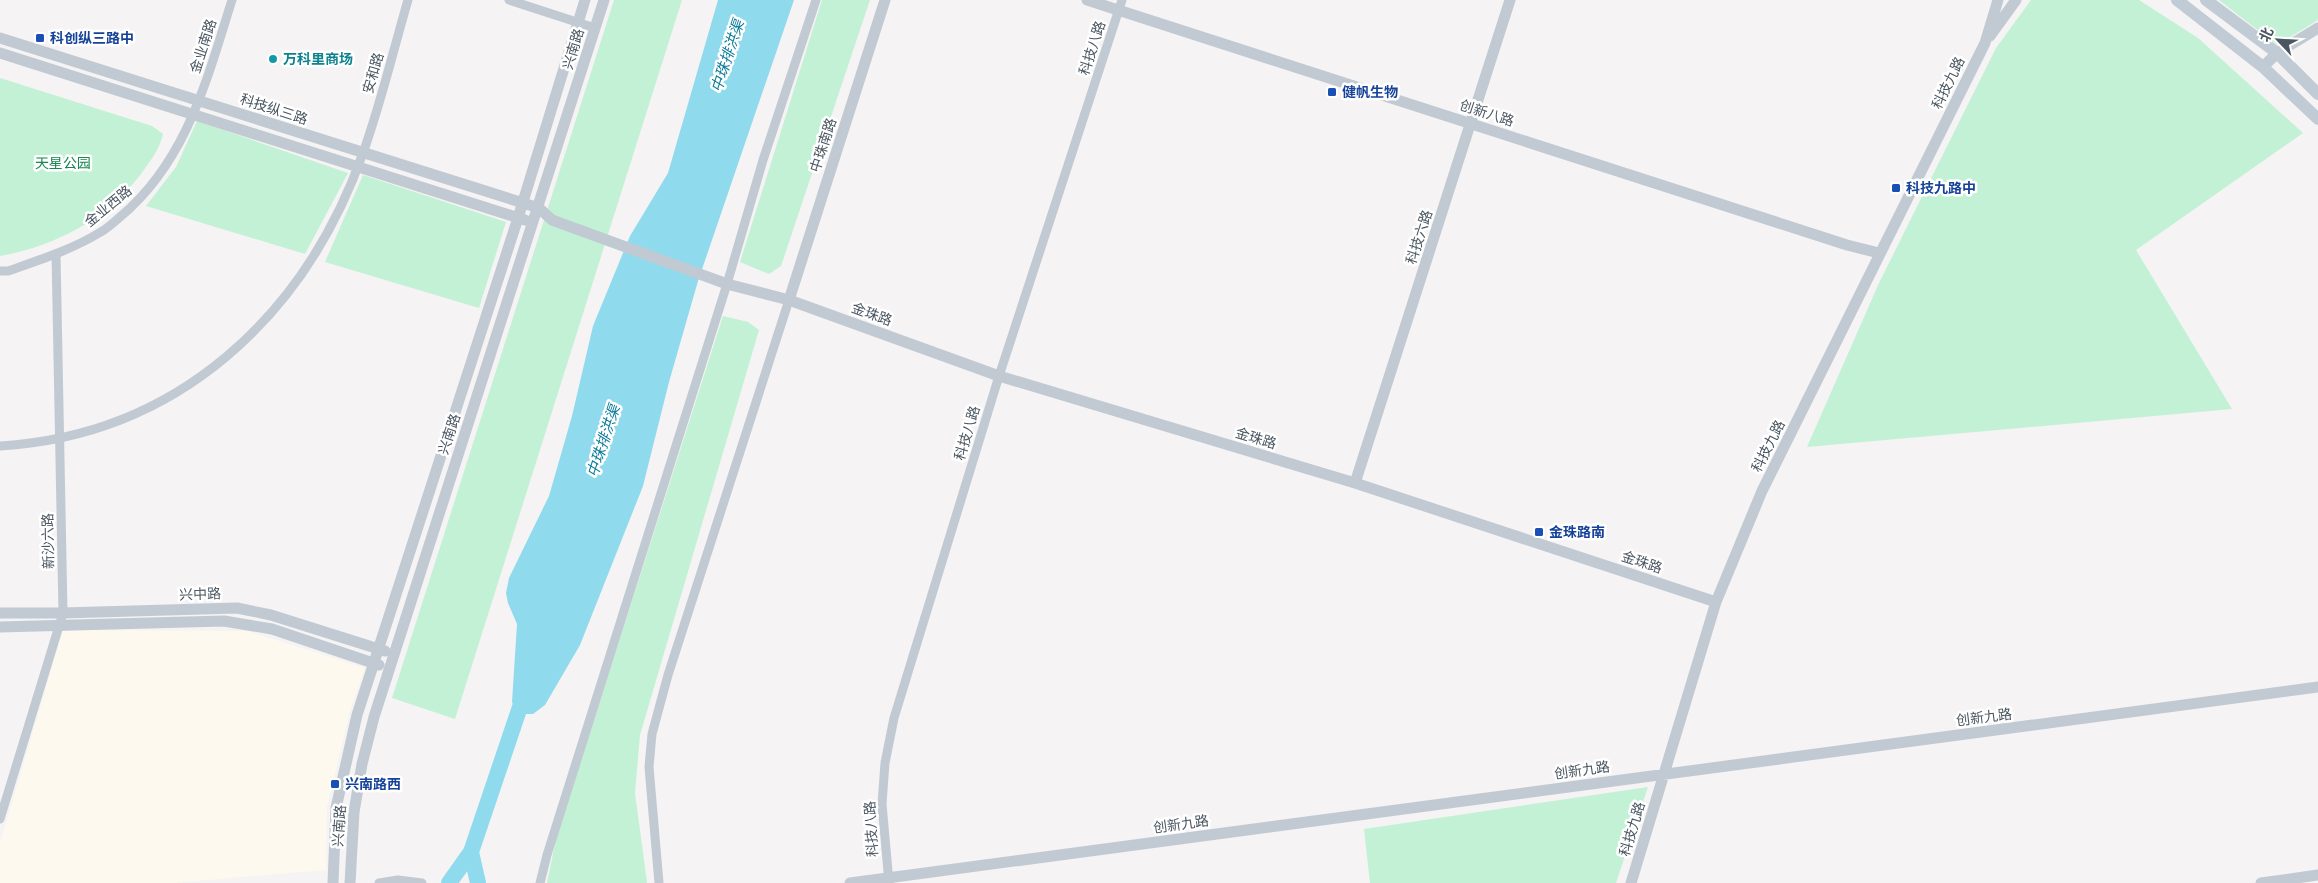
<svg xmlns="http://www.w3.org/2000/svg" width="2318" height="883" font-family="Poppins,'Noto Sans SC',sans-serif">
  <rect width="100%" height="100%" fill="#f5f3f3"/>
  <!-- commercial -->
  <path fill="#fdf9ef" d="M63,630L248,631L365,668L350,711L327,807L326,870L173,883H0V843Z"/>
  <!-- green -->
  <path fill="#c3f1d5" d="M614,0H682L455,719L392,698Z
    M822,0H870L781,266L769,274L740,262Z
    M2031,0H2139L2198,38L2303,133L2136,250L2232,409L1807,447L1879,283L1996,48Z
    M2219,0H2318V20L2277,45Z
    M0,78L152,126L163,134C160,147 154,156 146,167C112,216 58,246 0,256Z
    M197,121L348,173L305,254L146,206L176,167Z
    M363,175L506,222L479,308L325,262Z
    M723,316L748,322L759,330L640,735L635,793L647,883H547L556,839Z
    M1648,787L1616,883H1370L1364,829Z"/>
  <!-- water -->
  <path fill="#90daee" d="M718,0H794L698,281L669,382L643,486L580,645L545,705L533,714H518L512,702L517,624L508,603L506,593L509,578L549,496L572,416L593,326L630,236L668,173Z"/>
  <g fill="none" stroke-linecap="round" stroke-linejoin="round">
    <!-- river -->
    <path stroke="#90daee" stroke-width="16" d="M449,883L471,852
      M478,883L471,852L524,695"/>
    <!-- minor -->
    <path stroke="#c1cad2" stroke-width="9" d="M509,0L595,28
      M0,271H8C39,260 71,250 99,233C107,229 114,222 120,217C187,161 207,79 232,0
      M0,446C178,435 305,316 363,153C381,103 393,51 408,0
      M0,819L63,613L56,254
      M379,883L398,880L422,883
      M540,883L547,855L727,284L763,160L816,0
      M659,883L649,767L652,734L668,675L789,300
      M889,883L882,804L885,763L894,718L999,376L1122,0"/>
    <!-- tertiary -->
    <path stroke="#c1cad2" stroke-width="11" d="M1087,0L1847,245L1879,253
      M1990,36L2016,0
      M0,38L539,208L552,220L727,284L789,300L999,376L1355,483L1716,602
      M0,53L525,220
      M2263,67L2277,53L2318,28
      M789,300L885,0
      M1355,483L1510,0
      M0,613H63L237,608L271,615L385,651
      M0,627L224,621L272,629L379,665
      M333,883L336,808L357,715L518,218L585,0
      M350,883L354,812L362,764L374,717L604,0
      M850,883L2318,687
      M1631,883L1716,602L1762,491L1985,43L1998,0
      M2261,883L2318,875"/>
    <!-- secondary -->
    <path stroke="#c1cbd6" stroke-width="12" d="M2177,0L2263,67L2318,119
      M2206,0L2277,53L2318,94"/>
  </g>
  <!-- markers -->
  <g fill="#1a4fb4" stroke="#fff" stroke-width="2">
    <rect x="35" y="33" width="10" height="10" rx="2.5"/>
    <rect x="1327" y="87" width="10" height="10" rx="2.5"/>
    <rect x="1891" y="183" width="10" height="10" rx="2.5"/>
    <rect x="1534" y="527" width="10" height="10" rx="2.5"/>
    <rect x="330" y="779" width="10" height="10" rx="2.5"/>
  </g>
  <circle fill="#0f9aa8" stroke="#fff" stroke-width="2" cx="273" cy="59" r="5"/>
  <g text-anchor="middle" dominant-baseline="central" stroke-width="5" stroke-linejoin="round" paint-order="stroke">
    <!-- transit labels -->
    <g font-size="14" font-weight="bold" fill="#164399" stroke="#fff" text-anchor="start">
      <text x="50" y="38">科创纵三路中</text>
      <text x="1342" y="92">健帆生物</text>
      <text x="1906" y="188">科技九路中</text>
      <text x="1549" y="532">金珠路南</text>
      <text x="345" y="784">兴南路西</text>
    </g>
    <!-- street labels -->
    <g font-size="14" fill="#4a5661" stroke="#fff">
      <text transform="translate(203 46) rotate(-72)">金业南路</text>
      <text transform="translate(1092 48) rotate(-72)">科技八路</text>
      <text transform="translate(573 49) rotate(-73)">兴南路</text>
      <text transform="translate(373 73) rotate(-74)">安和路</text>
      <text transform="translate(1948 83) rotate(-64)">科技九路</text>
      <text transform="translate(274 109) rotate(18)">科技纵三路</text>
      <text transform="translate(1487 113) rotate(18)">创新八路</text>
      <text transform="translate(823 145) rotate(-72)">中珠南路</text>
      <text transform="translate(108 206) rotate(-39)">金业西路</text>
      <text transform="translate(1419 237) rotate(-72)">科技六路</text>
      <text transform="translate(872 314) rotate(20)">金珠路</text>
      <text transform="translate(967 433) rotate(-73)">科技八路</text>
      <text transform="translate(449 434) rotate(-72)">兴南路</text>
      <text transform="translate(1256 438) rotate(17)">金珠路</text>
      <text transform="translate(1768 446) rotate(-63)">科技九路</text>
      <text transform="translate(48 541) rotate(-91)">新沙六路</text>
      <text transform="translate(1642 562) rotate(18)">金珠路</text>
      <text transform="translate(200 594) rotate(-2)">兴中路</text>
      <text transform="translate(1984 717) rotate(-7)">创新九路</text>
      <text transform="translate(1582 770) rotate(-8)">创新九路</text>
      <text transform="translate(1181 824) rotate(-8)">创新九路</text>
      <text transform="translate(339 826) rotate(-86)">兴南路</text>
      <text transform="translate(871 829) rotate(-93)">科技八路</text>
      <text transform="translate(1632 829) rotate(-73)">科技九路</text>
    </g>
    <!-- culture labels -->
    <g font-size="14" font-weight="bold" fill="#0d838f" stroke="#fff" text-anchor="start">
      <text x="283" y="59">万科里商场</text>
    </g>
    <!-- park labels -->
    <g font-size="14" fill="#17864f" stroke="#fff">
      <text x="63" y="163">天星公园</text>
    </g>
    <!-- water labels -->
    <g font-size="15" font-style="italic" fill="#0c7c9b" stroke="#fff">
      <text transform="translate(727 56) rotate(-72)">中珠排洪渠</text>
      <text transform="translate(603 441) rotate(-72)">中珠排洪渠</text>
    </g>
  </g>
  <!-- north arrow -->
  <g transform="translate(2278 40) rotate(295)" stroke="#ffffff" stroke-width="4" paint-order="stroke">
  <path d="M0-4L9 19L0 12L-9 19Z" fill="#4a5661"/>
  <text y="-8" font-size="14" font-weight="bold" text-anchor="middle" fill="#4a5661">北</text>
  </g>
</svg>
